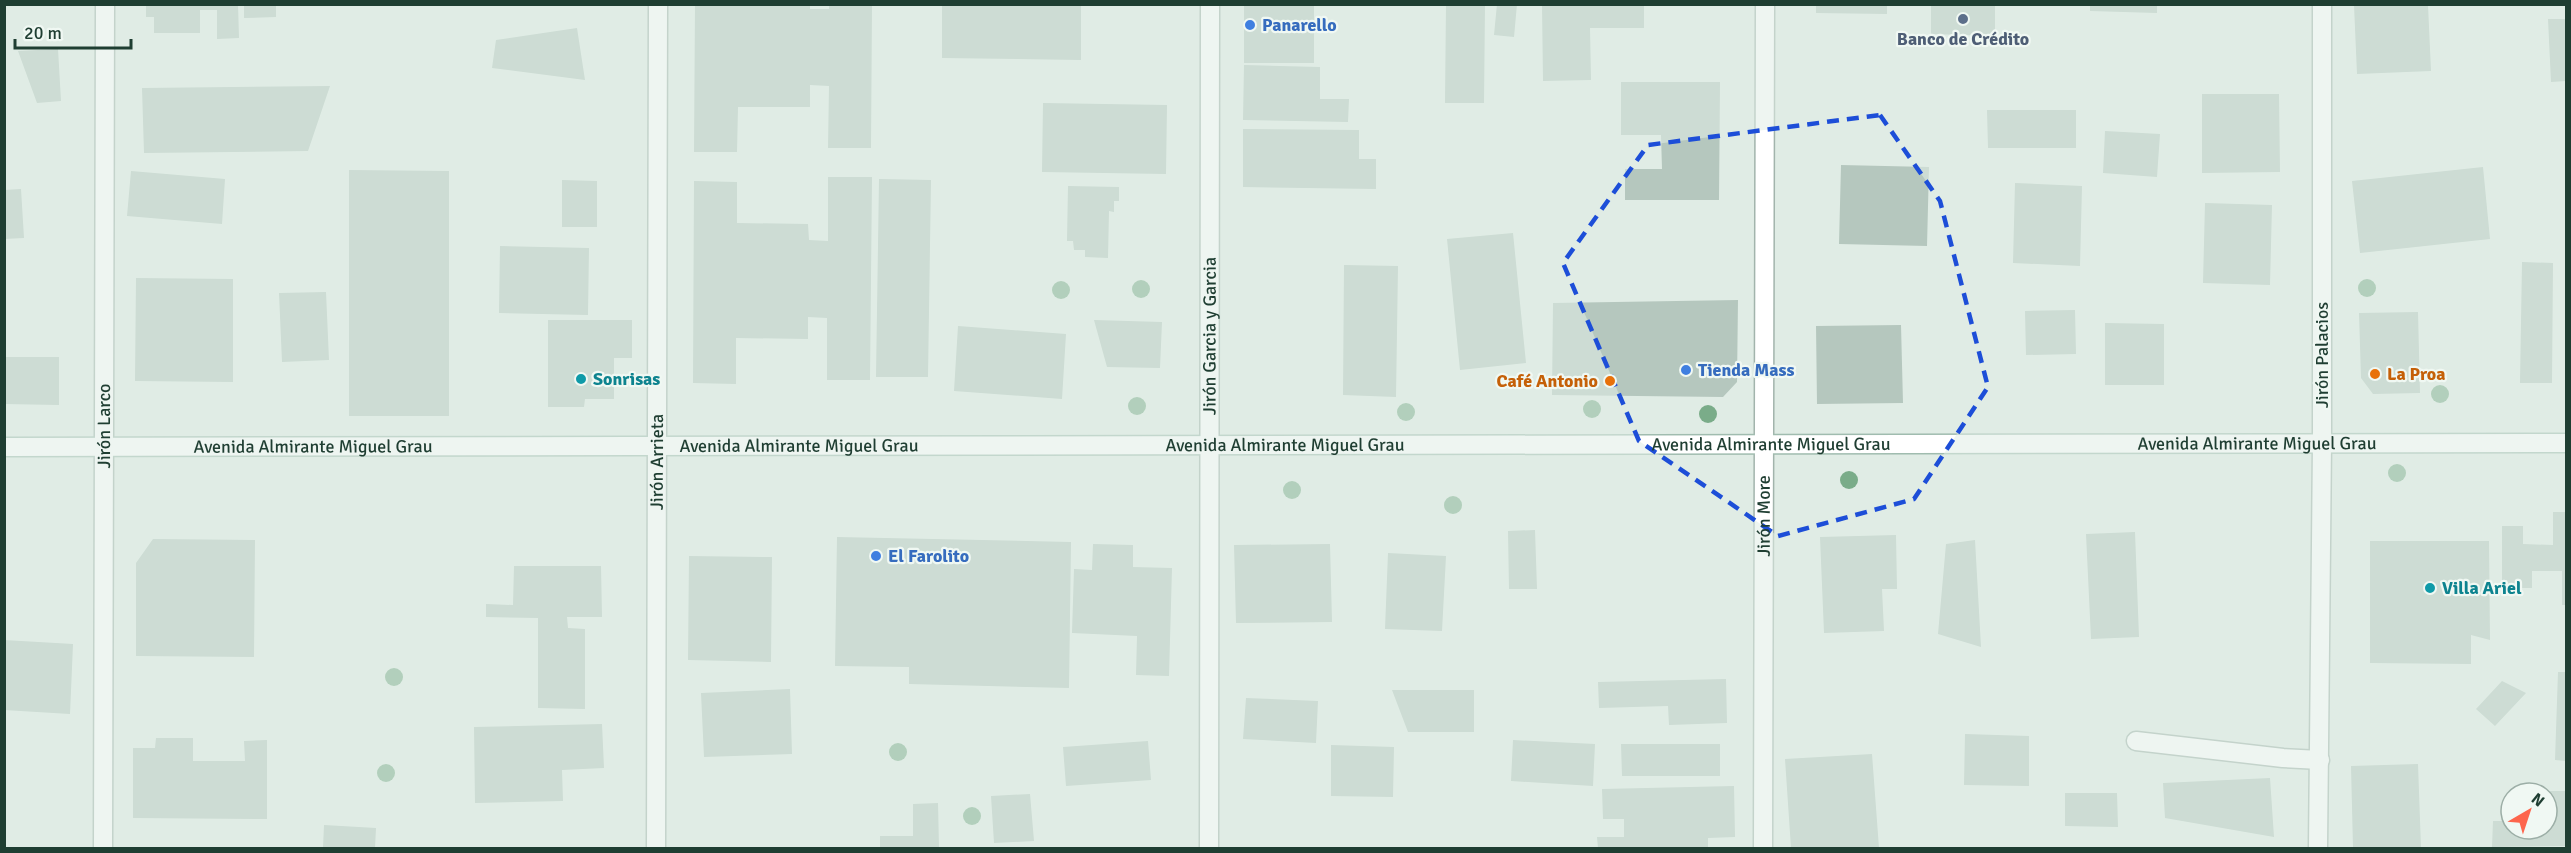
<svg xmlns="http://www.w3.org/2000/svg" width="2571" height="853" font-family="Signika,sans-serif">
  <rect width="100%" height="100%" fill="#e0ece5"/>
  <!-- building -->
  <path fill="#b5c7be" d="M146,4H238L239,38L217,39V10H200V33H154V17H146Z
    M244,4H276V17L244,18Z
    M695,4H810V9H829V4H872L871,148H828L829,86L810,85V107H738L737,152H694Z
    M942,4H1081V60L942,58Z
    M1244,4H1314V63H1244Z
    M1446,4H1485L1484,103H1445Z
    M1497,4H1517L1514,37L1494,35Z
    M1542,4H1644V28H1590L1591,80L1543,81Z
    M1816,4H1887V14L1816,13Z
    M1931,4H1995V36L1931,34Z
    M2090,4H2157V13L2090,11Z
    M2354,5H2428L2431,71L2357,74Z
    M2548,19H2566V81L2551,82Z
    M577,28L585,80L492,68L496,40Z
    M58,49L61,101L37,103L18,51Z
    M1244,65L1320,67V99H1349L1348,122L1243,120Z
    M1621,82H1720L1719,200H1625V169H1662L1661,135H1621Z
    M330,86L308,151L144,153L142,88Z
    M2202,94H2279L2280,172L2202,173Z
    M1043,103L1167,105L1166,174L1042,172Z
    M1987,110H2076V148H1988Z
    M1243,129L1359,130V159H1376V189L1243,187Z
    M2105,131L2160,134L2157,177L2103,173Z
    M1841,165L1929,167L1927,246L1839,244Z
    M2483,167L2490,239L2360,253L2352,181Z
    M349,170L449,171V416H349Z
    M131,171L225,179L222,224L127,216Z
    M828,177H872L870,380H827V318L808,317V339L736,338V384L693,383L694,181L737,182V223L808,224L809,240L828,241Z
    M879,179L931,180L928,377H876Z
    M562,180L597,181V227H562Z
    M2015,183L2082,186L2080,266L2013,263Z
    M1068,186L1119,187V201H1114V212L1109,211L1108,258L1085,257V250H1074L1073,241H1067Z
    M21,189L24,238L4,239V190Z
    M2205,203L2272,205L2270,285L2203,283Z
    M1513,233L1526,363L1460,370L1447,239Z
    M500,246L589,248L588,315L499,313Z
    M2522,262L2553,263L2552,383H2520Z
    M1344,265L1398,266L1396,397L1343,395Z
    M136,278L233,279V382L135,381Z
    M326,292L329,360L282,362L279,293Z
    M1738,300L1737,382L1723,397L1552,395L1553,303Z
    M2075,310L2076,354L2026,355L2025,311Z
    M2418,312L2420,393L2373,394L2361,378L2359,313Z
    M548,320H632V358H614V399H585L584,407H548Z
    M1094,320L1162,322L1160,368L1107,367Z
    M2105,323L2164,324V385H2105Z
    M1901,325L1903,403L1817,404L1816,326Z
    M958,326L1066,334L1062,399L954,391Z
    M4,357H59V405L4,404Z
    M2553,512H2566V605H2562V571H2532V588H2502V526H2523V544L2553,545Z
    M1535,530L1537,589H1509L1508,531Z
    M2135,532L2139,637L2091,639L2086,534Z
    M1896,535L1897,589H1882L1884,631L1824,633L1820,537Z
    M837,537L1071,542L1069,688L909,684V667L835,666Z
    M153,539L255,540L254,657L136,656V563Z
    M1975,540L1981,647L1938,634L1946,544Z
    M2370,541H2489L2490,640L2471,635V664L2370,663Z
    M1093,544L1133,545V567L1172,568L1169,676L1136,675L1137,636L1072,633L1074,569L1092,570Z
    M1330,544L1332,622L1236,623L1234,545Z
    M1388,553L1446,556L1442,631L1385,629Z
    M689,556L772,557L771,662L688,660Z
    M514,566H601L602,617H567L568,628L585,629V709L538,708V618L486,617V604L513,605Z
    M4,640L73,644L70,714L4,710Z
    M2558,672H2566V761L2555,760Z
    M1726,679L1727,723L1669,725L1668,706L1599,708L1598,682Z
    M2502,681L2526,693L2495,726L2476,709Z
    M790,689L792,754L704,757L701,693Z
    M1392,690H1474V732H1408Z
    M1246,698L1318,701L1316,743L1243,739Z
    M602,724L604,768L562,770L563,801L475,803L474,727Z
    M1965,734L2029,736V786L1964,785Z
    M156,738H193V761H245L244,741L267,740V819L133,818V748H155Z
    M1513,740L1595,744L1593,786L1511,781Z
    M1148,741L1151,780L1066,786L1063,747Z
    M1621,744H1720V776H1622Z
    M1331,745L1394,747L1393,797L1331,796Z
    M1872,754L1879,848H1791L1785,759Z
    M2418,764L2421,848H2353L2351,766Z
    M2270,778L2274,837L2165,818L2163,783Z
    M1734,786L1735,837L1708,838V848H1598L1597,837H1624V819H1603L1602,789Z
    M2550,791H2566V846L2492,847L2493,821H2511V829H2547V821H2551Z
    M2065,793H2117L2118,827L2065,826Z
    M1030,794L1034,841L994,843L991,796Z
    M938,803L939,848H880V836H913V804Z
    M324,825L376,828L375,848H323Z"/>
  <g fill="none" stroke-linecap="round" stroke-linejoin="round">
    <defs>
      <path id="service" d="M2136,741L2283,758L2320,760"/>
      <g id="minor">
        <path id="s1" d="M103,848L105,4"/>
        <path id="s2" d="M656,848L658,4"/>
        <path id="s3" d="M1209,848L1210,4"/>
        <path id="s4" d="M1763,848L1765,4"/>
        <path d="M2318,848L2322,443V4"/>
      </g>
      <g id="secondary">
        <path id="s5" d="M4,447L2566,443"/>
      </g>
    </defs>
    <!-- service casing -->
    <use href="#service" stroke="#a2b4ac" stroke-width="21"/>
    <!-- minor casing -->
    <use href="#minor" stroke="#a2b4ac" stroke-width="21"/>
    <!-- secondary casing -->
    <use href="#secondary" stroke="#a0bcaf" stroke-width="21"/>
    <!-- service -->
    <use href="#service" stroke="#fff" stroke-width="18"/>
    <!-- minor -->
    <use href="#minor" stroke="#fff" stroke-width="18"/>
    <!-- secondary -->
    <use href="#secondary" stroke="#fff" stroke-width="18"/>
  </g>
  <!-- trees -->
  <g fill="#7aac89">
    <circle cx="2367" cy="288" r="9"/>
    <circle cx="1141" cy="289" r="9"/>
    <circle cx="1061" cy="290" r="9"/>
    <circle cx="2440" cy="394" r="9"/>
    <circle cx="1137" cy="406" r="9"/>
    <circle cx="1592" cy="409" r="9"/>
    <circle cx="1406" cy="412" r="9"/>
    <circle cx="1708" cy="414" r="9"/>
    <circle cx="2397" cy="473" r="9"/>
    <circle cx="1849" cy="480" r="9"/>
    <circle cx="1292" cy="490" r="9"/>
    <circle cx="1453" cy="505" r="9"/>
    <circle cx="394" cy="677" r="9"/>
    <circle cx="898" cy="752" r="9"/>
    <circle cx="386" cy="773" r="9"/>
    <circle cx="972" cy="816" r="9"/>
  </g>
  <!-- marked area -->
  <path d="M0 0H2571V853H0ZM1880,115L1940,201L1988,387L1914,499L1778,536L1639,441L1563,263L1648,145Z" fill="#e0ece5" fill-opacity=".55" fill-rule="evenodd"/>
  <path fill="none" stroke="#1d4ed8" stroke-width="4.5" stroke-dasharray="12 8" stroke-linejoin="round" d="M1880,115L1940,201L1988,387L1914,499L1778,536L1639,441L1563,263L1648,145Z"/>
  <!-- markers -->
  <circle fill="#5c6f8a" stroke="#f0f8f3" stroke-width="2" cx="1963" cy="19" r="6"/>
  <g fill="#3f7fe0" stroke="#f0f8f3" stroke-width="2">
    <circle cx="1250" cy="25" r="6"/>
    <circle cx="1686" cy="370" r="6"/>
    <circle cx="876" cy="556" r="6"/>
  </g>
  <g fill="#e8710a" stroke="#f0f8f3" stroke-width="2">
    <circle cx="2375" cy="374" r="6"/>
    <circle cx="1610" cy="381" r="6"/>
  </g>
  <g fill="#0f9aa8" stroke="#f0f8f3" stroke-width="2">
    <circle cx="581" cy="379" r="6"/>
    <circle cx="2430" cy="588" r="6"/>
  </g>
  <g text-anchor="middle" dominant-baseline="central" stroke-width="4.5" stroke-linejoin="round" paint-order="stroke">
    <!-- shop labels -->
    <g font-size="18" font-weight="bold" fill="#366cbe" stroke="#f0f8f3" text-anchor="start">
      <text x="1262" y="25">Panarello</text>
      <text x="1698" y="370">Tienda Mass</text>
      <text x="888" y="556">El Farolito</text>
    </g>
    <!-- service labels -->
    <g font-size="18" font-weight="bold" fill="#4e5e75" stroke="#f0f8f3">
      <text x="1963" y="39">Banco de Crédito</text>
    </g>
    <!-- street labels -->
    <g font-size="18" fill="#1f3e32" stroke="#f0f8f3">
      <text stroke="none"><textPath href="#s3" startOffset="512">Jirón Garcia y Garcia</textPath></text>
      <text transform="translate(2322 355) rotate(-90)">Jirón Palacios</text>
      <text stroke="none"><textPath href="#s1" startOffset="422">Jirón Larco</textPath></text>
      <text stroke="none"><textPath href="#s5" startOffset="1767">Avenida Almirante Miguel Grau</textPath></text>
      <text stroke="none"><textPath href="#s5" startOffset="2253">Avenida Almirante Miguel Grau</textPath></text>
      <text stroke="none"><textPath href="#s5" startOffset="795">Avenida Almirante Miguel Grau</textPath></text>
      <text stroke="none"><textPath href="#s5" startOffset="1281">Avenida Almirante Miguel Grau</textPath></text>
      <text stroke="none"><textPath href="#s5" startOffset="309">Avenida Almirante Miguel Grau</textPath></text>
      <text stroke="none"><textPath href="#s2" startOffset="386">Jirón Arrieta</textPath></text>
      <text stroke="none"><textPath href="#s4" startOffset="332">Jirón More</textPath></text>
    </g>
    <!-- food labels -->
    <g font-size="18" font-weight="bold" fill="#c56008" stroke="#f0f8f3" text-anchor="start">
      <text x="2387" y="374">La Proa</text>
      <text x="1598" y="381" text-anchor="end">Café Antonio</text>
    </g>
    <!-- culture labels -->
    <g font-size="18" font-weight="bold" fill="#0d838f" stroke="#f0f8f3" text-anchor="start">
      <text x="593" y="379">Sonrisas</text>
      <text x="2442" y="588">Villa Ariel</text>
    </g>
  </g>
  <!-- border -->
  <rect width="2571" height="853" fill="none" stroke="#1f3e32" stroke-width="12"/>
  <!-- north arrow -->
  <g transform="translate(2529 811) rotate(39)"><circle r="28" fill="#f0f8f3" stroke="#9caea6" stroke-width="1.5"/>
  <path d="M0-4.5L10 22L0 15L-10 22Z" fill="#fd654c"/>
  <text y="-9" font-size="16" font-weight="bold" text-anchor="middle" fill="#1f3e32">N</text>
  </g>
  <!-- scale -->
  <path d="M15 39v9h116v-9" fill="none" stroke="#1f3e32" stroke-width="3"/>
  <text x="24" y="39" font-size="18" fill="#1f3e32" stroke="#f0f8f3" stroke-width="4.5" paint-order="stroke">20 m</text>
</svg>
